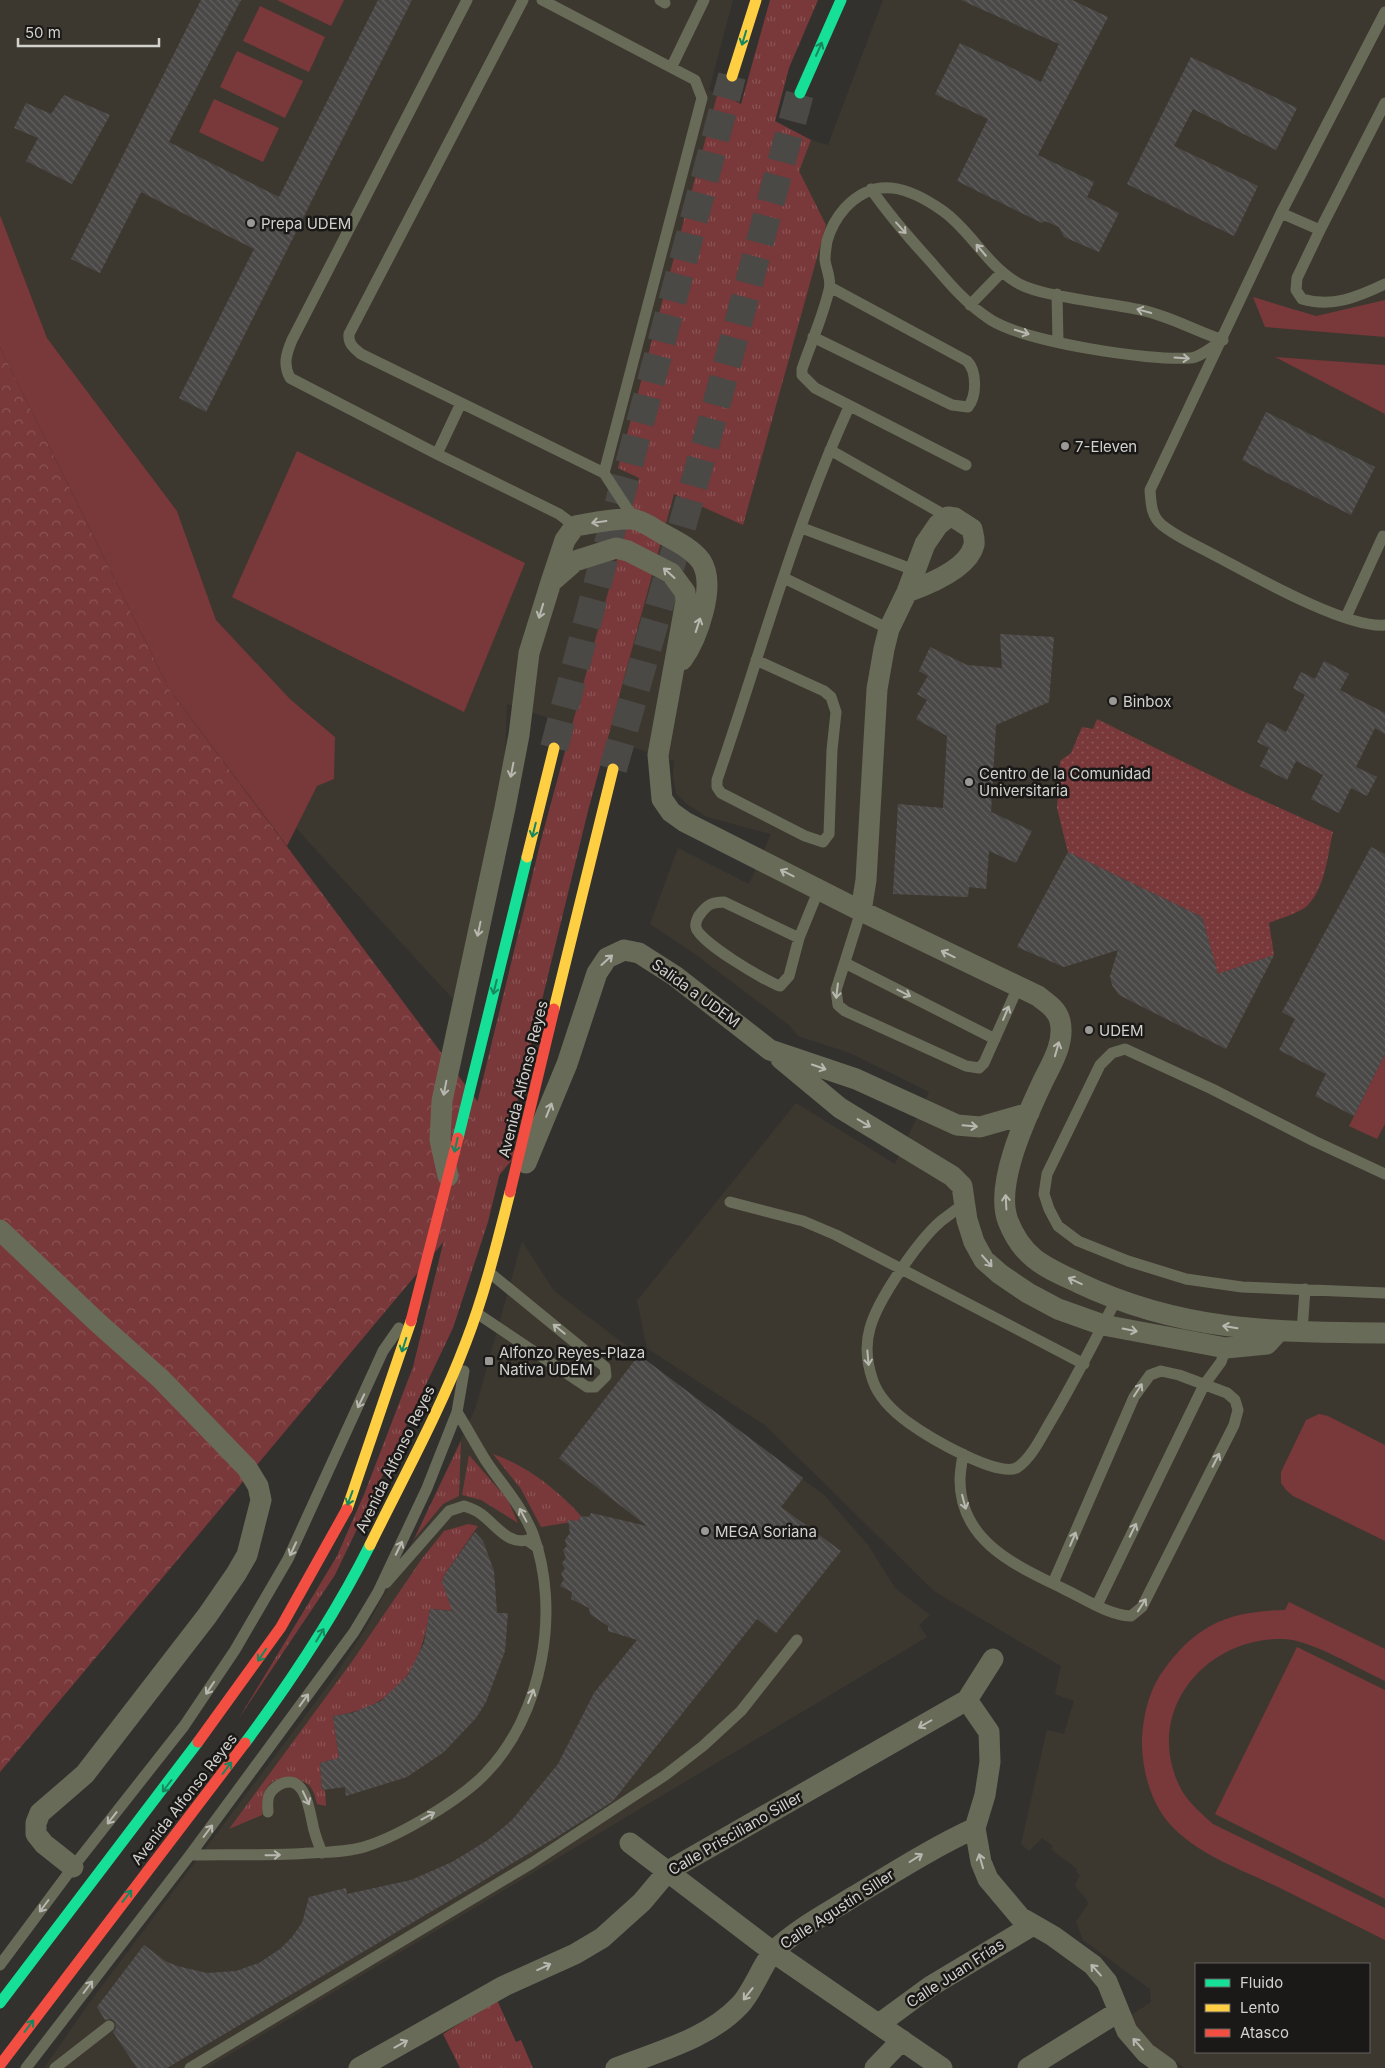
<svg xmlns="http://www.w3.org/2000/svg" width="1385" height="2068" font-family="Inter,sans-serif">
  <defs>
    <pattern id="forest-crowns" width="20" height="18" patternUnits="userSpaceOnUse" patternTransform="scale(1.25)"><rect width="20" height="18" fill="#79383a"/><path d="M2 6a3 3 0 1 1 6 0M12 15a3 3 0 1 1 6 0" fill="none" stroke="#8b5455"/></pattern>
    <pattern id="park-tufts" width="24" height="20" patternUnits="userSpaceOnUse" patternTransform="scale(1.25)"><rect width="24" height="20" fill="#79383a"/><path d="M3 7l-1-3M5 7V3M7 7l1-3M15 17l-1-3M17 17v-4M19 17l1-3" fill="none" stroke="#8b5455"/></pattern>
    <pattern id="garden-dots" width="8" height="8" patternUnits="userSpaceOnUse" patternTransform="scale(1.25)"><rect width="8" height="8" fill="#79383a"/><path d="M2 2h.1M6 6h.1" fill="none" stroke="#8b5455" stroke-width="1.8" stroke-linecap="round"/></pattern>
    <pattern id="building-back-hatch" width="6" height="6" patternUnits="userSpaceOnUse" patternTransform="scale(1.25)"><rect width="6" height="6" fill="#4a4847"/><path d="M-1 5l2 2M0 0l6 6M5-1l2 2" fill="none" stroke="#636160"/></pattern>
  </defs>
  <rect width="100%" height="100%" fill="#33312e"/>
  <!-- built -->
  <path fill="#3d382f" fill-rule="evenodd" d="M0,0H733L709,90L811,140L828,145L883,0H1385V2068H1185L1145,2040L1128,2017L1151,2002L1150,1989L1083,1940L1076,1922L1088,1904L1087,1900L1075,1886L1080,1875L1076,1872L1077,1869L1051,1849L1053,1846L1042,1838L1029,1851L1021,1844L1047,1730L1064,1734L1074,1701L1055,1694L1061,1666L934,1591L766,1426L647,1348L637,1301L796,1103L895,1164L929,1092L850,1053L798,1036L789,1025L695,954L650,924L678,848L749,884L771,834L707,817L687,804L676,793L673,778L674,761L507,704L504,781L453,999L296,828L317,786L335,737L290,699L216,620L177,511L47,338L0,215ZM1196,1964H1369V2052H1196Z
    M522,1241L554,1291L825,1496L868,1545L895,1588L930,1615L919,1625L927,1637L207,2068H44L90,2002L333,1679L366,1628L414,1539L476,1407Z"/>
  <!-- grass -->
  <path fill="#79383a" d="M277,0H344L331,26Z
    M260,6L325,37L309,72L243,41Z
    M237,51L303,81L285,118L220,87Z
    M214,99L279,128L263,162L199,132Z
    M0,215L47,338L177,511L216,620L290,699L335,737L334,779L317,786L287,846L169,689L0,347Z
    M1253,297L1316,316L1385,300V337L1265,327Z
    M1275,357L1385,365V414Z
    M297,451L525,563L464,712L232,597Z
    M1385,1054V1124L1377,1139L1349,1126Z
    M1319,1414L1328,1416L1385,1445V1541L1293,1496L1286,1490L1281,1483V1472L1306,1420Z
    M1289,1602L1385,1649V1681C1359,1669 1311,1640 1284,1639C1203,1637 1141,1715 1182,1791C1190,1804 1202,1814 1213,1824L1385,1908V1940C1349,1922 1312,1904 1276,1886C1238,1868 1187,1851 1162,1814C1149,1794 1143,1770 1142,1746C1142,1721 1148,1691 1163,1671C1196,1624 1230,1611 1285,1610Z
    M1297,1647L1385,1690V1899L1215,1814Z"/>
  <!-- forest -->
  <path fill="url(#forest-crowns)" d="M0,347L169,689L517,1154L0,1772Z"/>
  <!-- park -->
  <path fill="url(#park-tufts)" d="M770,0H818L789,68L775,121L811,140L799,171L826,225L743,525L674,494L588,811L488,1222L453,1328L335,1575L239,1718L337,1556L365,1492L413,1367L541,840L639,478L618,468L718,92L741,104Z
    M461,1441L459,1496L443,1504L414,1539Z
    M493,1454C526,1465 558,1490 581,1516L578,1521L541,1527L521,1489Z
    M469,1455L508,1500L518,1523L481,1500L462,1495Z
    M468,1524L478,1526L445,1574L442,1582L459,1611L430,1609C421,1670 397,1707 333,1716L339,1758L320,1763L322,1790H325L326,1806L317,1804C315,1796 313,1787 306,1783C293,1775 271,1776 265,1791C262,1798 263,1808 262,1815L229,1829L353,1660L421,1560L444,1531Z
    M497,2000L516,2042L521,2040L533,2068H460L443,2034Z"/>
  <!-- garden -->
  <path fill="url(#garden-dots)" d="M1097,719L1238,789L1333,832C1327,857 1326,885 1308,905C1302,912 1279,919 1269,923L1274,955L1218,974L1202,917L1068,852L1057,808L1060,761L1071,753L1082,727L1093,729Z"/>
  <!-- building -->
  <path fill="url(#building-back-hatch)" d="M201,0H241L169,142L279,197L378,0H412L206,412L179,398L254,249L141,192L100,273L71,259Z
    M961,0H1072L1108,17L1038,155L1094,182L1087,197L1119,213L1099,252L1064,237L1059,227L1045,221L1042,223L957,181L988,119L935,94L960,43L1041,82L1059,44Z
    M1191,57L1297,108L1276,150L1193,109L1174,146L1258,186L1234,236L1127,184Z
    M64,95L110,115L72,184L26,161L38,138L14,128L26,103L51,114Z
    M1266,412L1375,467L1351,515L1242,460Z
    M1000,634L1054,637L1049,702L996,725L991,812L1032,831L1016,863L989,851L986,889L969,887L968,897L893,894L898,804L943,808L947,736L916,719L927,700L917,694L928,676L919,671L930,647L967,665L1002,668Z
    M1324,661L1349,674L1340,690L1385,713V734L1375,728L1356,767L1377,777L1367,796L1351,788L1339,813L1311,799L1323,775L1296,761L1287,780L1260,766L1269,748L1257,742L1267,722L1286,732L1305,695L1293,688L1301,672L1315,679Z
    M1371,847L1385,854V1054L1354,1116L1315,1096L1326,1074L1279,1050L1295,1019L1282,1012Z
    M1068,852L1202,917L1218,974L1274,955L1226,1049L1119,995L1112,985L1110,976L1118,950L1064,967L1017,947Z
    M639,1355L803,1478L781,1507L841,1551L776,1633L757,1619L613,1801L560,1835L167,2068H137L113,2032L116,2028L115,2022L111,2019L105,2020L97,2007L144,1945L165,1961L177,1966L207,1973L236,1971L259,1963L280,1949L292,1937L302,1923L309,1897L346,1888L347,1894L411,1880L452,1862L488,1840L512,1820L558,1764L594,1693L637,1640L608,1631V1626L590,1614L589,1608L571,1599L572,1592L560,1586L564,1579L561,1573L565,1569L562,1563L566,1558L563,1550L567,1546L565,1540L570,1533L568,1520L578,1521L581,1516L589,1517L591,1513L647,1526L559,1458Z
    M475,1532L483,1541L494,1571L497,1613H508L505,1651L486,1702L476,1718L444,1752L407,1777L346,1796L345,1787L322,1790L320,1763L339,1758L333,1716L352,1713L381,1701L408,1675L424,1643L430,1609L452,1611L442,1582L445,1574Z"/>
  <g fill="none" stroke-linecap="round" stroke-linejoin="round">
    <!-- secondary-tunnel -->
    <path stroke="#4b4946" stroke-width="28" stroke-dasharray="28 14" stroke-linecap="butt" d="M554,748L732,76
      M613,769L710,428L800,93"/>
    <!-- lane -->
    <path stroke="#696b59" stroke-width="11" d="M467,0L292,340C286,354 283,365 290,378L437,454L559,514L575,526
      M523,0L349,334C348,344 354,348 361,354L604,473L634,519
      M542,0L695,80L702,98L604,473
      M660,0L665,3
      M1385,12L1281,213L1150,490C1151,503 1151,516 1162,525C1178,538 1198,546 1216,556C1252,575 1347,629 1385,625
      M672,66L704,0
      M871,189C889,215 910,239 931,262C949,283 967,305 991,320C1027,342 1147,361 1190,358C1200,358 1214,345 1223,340
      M1281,213L1320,230L1297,278L1296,290L1302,299C1332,308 1358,297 1385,284
      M1320,230L1385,103
      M1057,294L1058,342
      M970,305L1002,272
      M813,337L952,405L968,407C977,396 977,371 967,361L830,287
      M830,450L948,517
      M437,454L461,403
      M966,465L815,388L802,375V369C811,343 823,316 829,290C832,280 826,269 825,260C825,254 826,247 827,241C830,230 837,217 845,208C876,175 909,187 943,211C971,231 986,264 1016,282C1039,297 1111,303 1141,310C1170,316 1195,331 1223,340
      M802,528L914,570
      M784,578L889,629
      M1346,617L1383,536
      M756,660L824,691L831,697L836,712L832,750L829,834L823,842L805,836L721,793L717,787V780C760,655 794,527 849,407
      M861,911L836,990L838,1005L845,1011L966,1066L979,1068L984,1063L1018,987
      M799,938L724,902C713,902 708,904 701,913C698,916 695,923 696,927C697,941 767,982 780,986L789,976L799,938L819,889
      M845,963L995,1039
      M1385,1174L1314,1141L1212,1089L1125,1049L1112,1053L1100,1065L1047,1174L1044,1194L1049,1209L1058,1226L1078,1241L1128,1261L1186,1279L1242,1287L1385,1293
      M730,1202L803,1221L836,1235L1084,1364
      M965,1203C957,1209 949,1215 941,1221C918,1241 878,1299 870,1328C865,1345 867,1364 873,1381C879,1398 895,1413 909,1423C927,1436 1000,1480 1018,1467C1031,1458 1041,1438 1049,1424C1073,1384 1094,1342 1116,1300
      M478,1314L587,1387H595L606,1376L605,1367L490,1273
      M1302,1332L1305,1289
      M963,1454C962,1462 960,1472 960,1480C960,1542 1017,1566 1064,1589C1085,1599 1108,1615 1131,1616L1142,1607L1234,1425L1238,1410L1235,1400L1227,1393L1179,1375L1161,1371L1150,1375L1134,1397L1053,1583
      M386,1583L449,1511L464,1506C470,1508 476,1510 481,1514C495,1524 508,1545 527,1540L538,1548
      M1097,1605L1204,1385L1221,1362L1226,1348
      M268,1812C267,1800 267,1792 279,1785C307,1770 310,1816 314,1830C316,1838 319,1845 322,1853
      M190,1855C230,1854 270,1856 311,1853C329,1852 349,1852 367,1846C401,1835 460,1800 485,1774C543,1715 561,1610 533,1534C522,1506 502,1485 486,1461C476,1445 467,1428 457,1412
      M0,1965L73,1867L184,1726L235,1650L288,1559L383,1351L399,1328
      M26,2068L190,1855L354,1632L378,1592L427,1488L457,1412L464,1371
      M55,2068L109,2026
      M190,2068L532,1863L664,1776L703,1746L741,1711L797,1640"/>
    <!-- street -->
    <path stroke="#696b59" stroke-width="21" d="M551,582L565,540L575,526C593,523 613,518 632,519C642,520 654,529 663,534C676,541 692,549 701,561C717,585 697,639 682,660
      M861,911L866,880L877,689L884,649L889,629L907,592L925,544L938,525L948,517L955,518L972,529C973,534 975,540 974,545C968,569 927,585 907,592
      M781,1059L840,1108L952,1176L962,1186L967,1220L974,1242L984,1260L1000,1274L1028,1293L1058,1309L1103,1325L1226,1348L1267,1344L1278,1332
      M526,1163L567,1064L597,973L607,958L624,950L639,953L675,976L770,1050L856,1079L957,1125L980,1127L1029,1113
      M448,1176L440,1140L442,1101L505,808L519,735L529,653L551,582L575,561L616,548L628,551L671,573L685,592L686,601L658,755L662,799L671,812L685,822L861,911L1038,996C1047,1003 1057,1009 1060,1021C1065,1042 1052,1063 1043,1081C1027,1115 994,1184 1008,1221C1023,1259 1045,1267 1079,1283C1182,1332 1274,1332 1385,1333
      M0,1230L97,1322L161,1379L247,1468L258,1486L261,1500L247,1555L236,1574L207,1616L85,1774L40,1813L36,1823V1834L44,1844L73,1867
      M967,1700L989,1732L990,1762L985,1795L975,1828L981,1862L988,1879L1020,1917L1053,1936L1093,1965L1107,1982L1127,2031L1146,2053L1167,2068
      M630,1843L773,1952L942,2068
      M879,2024L931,1986L1033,1925
      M359,2068L504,1986L575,1954L602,1938L642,1902L668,1871L967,1700L993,1659
      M616,2068C659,2051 708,2039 740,2005C754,1990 763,1962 774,1951C797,1929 826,1914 853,1897C893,1873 932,1848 975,1828
      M875,2068L902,2040
      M1028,2068L1118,2012"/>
    <!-- fast -->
    <path stroke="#16e098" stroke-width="11" d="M800,93L841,0
      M458,1138L527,857
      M245,1743C292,1680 335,1615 370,1545
      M0,2003L198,1742"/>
    <!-- slow -->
    <path stroke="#ffcf43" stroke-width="11" d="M732,76L756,0
      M527,857L554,748
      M554,1009L613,769
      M347,1509L411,1321
      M370,1545C403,1478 440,1411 466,1342C485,1293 497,1243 510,1192"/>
    <!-- jam -->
    <path stroke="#f24e42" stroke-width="11" d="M510,1192L554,1009
      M411,1321L458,1138
      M198,1742L281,1627L347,1509
      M0,2065L245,1743"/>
  </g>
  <!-- one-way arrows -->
  <defs><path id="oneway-shaft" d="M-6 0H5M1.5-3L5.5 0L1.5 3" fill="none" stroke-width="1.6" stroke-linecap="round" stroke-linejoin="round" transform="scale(1.25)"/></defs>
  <g stroke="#18865e">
    <use href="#oneway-shaft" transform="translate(744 38) rotate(107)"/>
    <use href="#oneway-shaft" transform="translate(819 49) rotate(-66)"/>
    <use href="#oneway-shaft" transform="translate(534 830) rotate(104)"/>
    <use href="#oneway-shaft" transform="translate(495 987) rotate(104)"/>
    <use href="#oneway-shaft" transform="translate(456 1145) rotate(103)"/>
    <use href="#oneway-shaft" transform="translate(404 1345) rotate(108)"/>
    <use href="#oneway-shaft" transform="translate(350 1498) rotate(110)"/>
    <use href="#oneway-shaft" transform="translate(320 1635) rotate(-59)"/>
    <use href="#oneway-shaft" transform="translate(262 1655) rotate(124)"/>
    <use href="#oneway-shaft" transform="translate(227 1768) rotate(-53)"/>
    <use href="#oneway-shaft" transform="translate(167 1786) rotate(127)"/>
    <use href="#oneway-shaft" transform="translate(127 1896) rotate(-52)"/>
    <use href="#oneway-shaft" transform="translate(29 2026) rotate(-53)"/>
  </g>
  <g stroke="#b8b8b1">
    <use href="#oneway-shaft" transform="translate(901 228) rotate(48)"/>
    <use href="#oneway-shaft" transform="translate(981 250) rotate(-130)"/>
    <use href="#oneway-shaft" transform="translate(1144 311) rotate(-165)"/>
    <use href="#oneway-shaft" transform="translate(1022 332) rotate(17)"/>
    <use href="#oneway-shaft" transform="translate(1182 358) rotate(4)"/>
    <use href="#oneway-shaft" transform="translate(599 522) rotate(172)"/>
    <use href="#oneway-shaft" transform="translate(669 573) rotate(-138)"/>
    <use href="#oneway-shaft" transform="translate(541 611) rotate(107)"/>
    <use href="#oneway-shaft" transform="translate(698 625) rotate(-72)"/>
    <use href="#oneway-shaft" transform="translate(512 770) rotate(101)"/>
    <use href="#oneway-shaft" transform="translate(787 873) rotate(-153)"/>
    <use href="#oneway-shaft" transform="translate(479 929) rotate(102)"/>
    <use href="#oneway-shaft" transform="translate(948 954) rotate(-154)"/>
    <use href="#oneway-shaft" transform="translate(607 960) rotate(-42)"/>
    <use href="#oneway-shaft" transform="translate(837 991) rotate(97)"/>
    <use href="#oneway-shaft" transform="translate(904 993) rotate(27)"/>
    <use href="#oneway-shaft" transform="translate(1006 1013) rotate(-67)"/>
    <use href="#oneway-shaft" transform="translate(1057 1049) rotate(-74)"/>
    <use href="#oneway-shaft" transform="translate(819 1067) rotate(19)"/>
    <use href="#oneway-shaft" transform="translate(445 1088) rotate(101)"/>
    <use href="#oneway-shaft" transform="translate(549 1110) rotate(-68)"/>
    <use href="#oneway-shaft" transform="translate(864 1123) rotate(31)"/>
    <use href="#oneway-shaft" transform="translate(970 1126) rotate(5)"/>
    <use href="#oneway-shaft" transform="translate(1006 1202) rotate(-93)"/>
    <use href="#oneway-shaft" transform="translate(987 1261) rotate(49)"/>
    <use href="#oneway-shaft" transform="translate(1075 1281) rotate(-155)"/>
    <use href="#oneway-shaft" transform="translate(1230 1327) rotate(-171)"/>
    <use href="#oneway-shaft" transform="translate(559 1329) rotate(-141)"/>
    <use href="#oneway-shaft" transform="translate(1130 1330) rotate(11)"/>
    <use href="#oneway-shaft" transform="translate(868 1358) rotate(85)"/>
    <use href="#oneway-shaft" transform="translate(1138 1390) rotate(-57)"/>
    <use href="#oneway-shaft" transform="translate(361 1401) rotate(116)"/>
    <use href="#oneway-shaft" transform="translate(1216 1460) rotate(-63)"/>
    <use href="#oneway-shaft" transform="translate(964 1502) rotate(75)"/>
    <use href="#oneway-shaft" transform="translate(523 1515) rotate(-118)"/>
    <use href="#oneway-shaft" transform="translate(1133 1530) rotate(-64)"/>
    <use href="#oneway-shaft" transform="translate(1073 1539) rotate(-67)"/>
    <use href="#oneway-shaft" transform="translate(399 1548) rotate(-64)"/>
    <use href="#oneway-shaft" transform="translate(293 1549) rotate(115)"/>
    <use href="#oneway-shaft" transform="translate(1142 1605) rotate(-57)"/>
    <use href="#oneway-shaft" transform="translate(210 1688) rotate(124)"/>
    <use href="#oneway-shaft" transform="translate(531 1696) rotate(-68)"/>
    <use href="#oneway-shaft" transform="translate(304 1700) rotate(-54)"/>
    <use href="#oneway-shaft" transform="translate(925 1724) rotate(150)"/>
    <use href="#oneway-shaft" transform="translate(306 1798) rotate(65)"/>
    <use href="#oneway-shaft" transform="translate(428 1816) rotate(-28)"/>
    <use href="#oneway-shaft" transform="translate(112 1818) rotate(128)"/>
    <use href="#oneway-shaft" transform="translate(208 1831) rotate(-53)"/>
    <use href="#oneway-shaft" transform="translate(273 1855) rotate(-1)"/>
    <use href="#oneway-shaft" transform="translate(916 1858) rotate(-32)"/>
    <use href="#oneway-shaft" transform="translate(981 1861) rotate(-106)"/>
    <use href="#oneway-shaft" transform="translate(44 1906) rotate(127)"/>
    <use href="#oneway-shaft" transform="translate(544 1967) rotate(-25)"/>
    <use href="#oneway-shaft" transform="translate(1096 1970) rotate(-132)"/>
    <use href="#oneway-shaft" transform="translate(88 1987) rotate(-53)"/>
    <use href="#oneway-shaft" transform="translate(748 1994) rotate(128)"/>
    <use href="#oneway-shaft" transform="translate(401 2044) rotate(-29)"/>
    <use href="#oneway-shaft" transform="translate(1138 2044) rotate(-132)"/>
  </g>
  <!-- markers -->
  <g fill="#9a9996" stroke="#1a1917" stroke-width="2">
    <circle cx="251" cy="223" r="5"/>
    <circle cx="1065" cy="446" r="5"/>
    <circle cx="1113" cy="701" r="5"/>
    <circle cx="969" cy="782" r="5"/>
    <circle cx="1089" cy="1030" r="5"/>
    <rect x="484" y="1356" width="10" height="10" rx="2.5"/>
    <circle cx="705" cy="1531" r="5"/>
  </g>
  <g text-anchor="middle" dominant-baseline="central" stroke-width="5" stroke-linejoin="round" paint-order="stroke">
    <!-- poi labels -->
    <g font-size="15" fill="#d2d1ce" stroke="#1a1917" text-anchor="start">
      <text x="261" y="223">Prepa UDEM</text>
      <text x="1075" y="446">7-Eleven</text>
      <text x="1123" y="701">Binbox</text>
      <text x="979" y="773">Centro de la Comunidad<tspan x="979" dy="17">Universitaria</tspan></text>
      <text x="1099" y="1030">UDEM</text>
      <text x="499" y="1352">Alfonzo Reyes-Plaza<tspan x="499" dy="17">Nativa UDEM</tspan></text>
      <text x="715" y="1531">MEGA Soriana</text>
    </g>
    <!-- street labels -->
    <g font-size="15" fill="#d2d1ce" stroke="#1a1917">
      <text transform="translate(696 993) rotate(36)">Salida a UDEM</text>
      <text transform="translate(523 1079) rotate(-76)">Avenida Alfonso Reyes</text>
      <text transform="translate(395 1459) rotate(-64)">Avenida Alfonso Reyes</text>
      <text transform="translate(184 1799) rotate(-52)">Avenida Alfonso Reyes</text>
      <text transform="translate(735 1833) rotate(-30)">Calle Prisciliano Siller</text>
      <text transform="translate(837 1909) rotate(-33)">Calle Agustín Siller</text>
      <text transform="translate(955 1973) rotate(-33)">Calle Juan Frías</text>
    </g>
  </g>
  <!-- legend -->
  <rect x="1195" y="1963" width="175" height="90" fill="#1a1917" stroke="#646360"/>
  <rect x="1205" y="1979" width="25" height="8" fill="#16e098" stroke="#646360"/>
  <text x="1240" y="1988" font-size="15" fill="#d2d1ce">Fluido</text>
  <rect x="1205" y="2004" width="25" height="8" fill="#ffcf43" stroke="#646360"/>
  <text x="1240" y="2013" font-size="15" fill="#d2d1ce">Lento</text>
  <rect x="1205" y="2029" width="25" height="8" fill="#f24e42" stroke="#646360"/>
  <text x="1240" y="2038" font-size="15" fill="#d2d1ce">Atasco</text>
  <!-- scale -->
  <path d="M18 38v8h141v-8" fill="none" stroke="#d2d1ce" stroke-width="2.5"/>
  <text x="25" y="38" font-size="15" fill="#d2d1ce" stroke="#1a1917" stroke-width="4" paint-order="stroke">50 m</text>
</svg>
